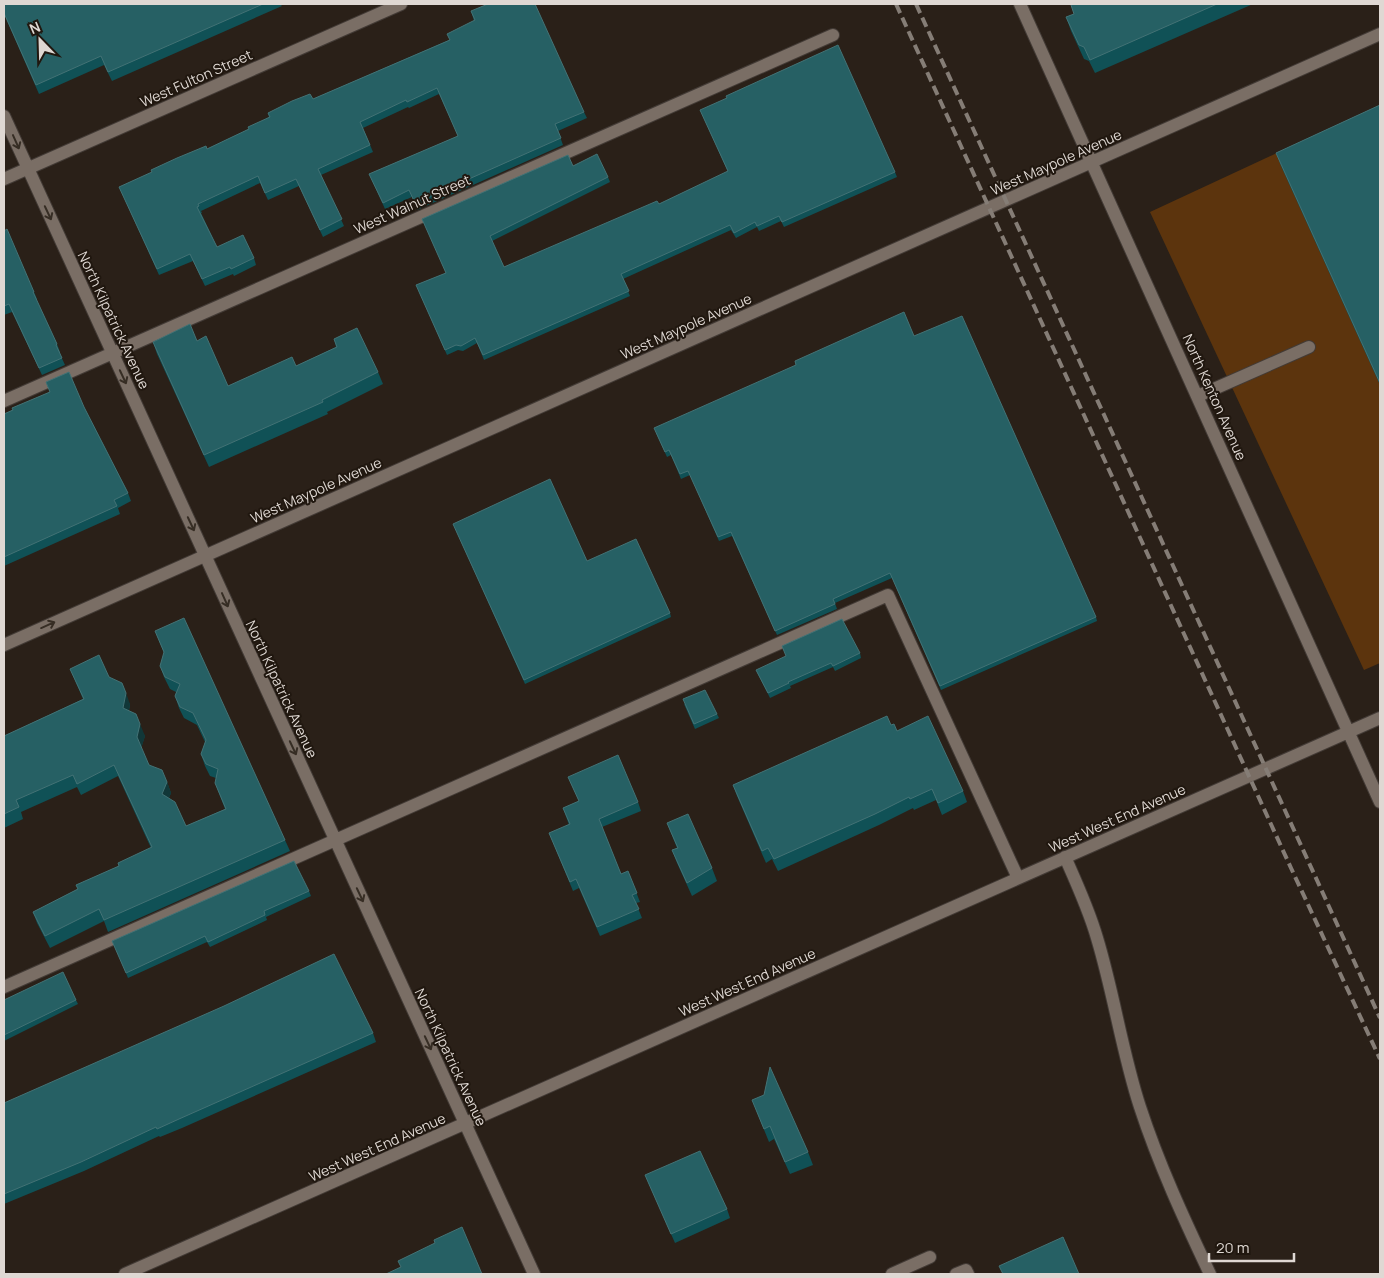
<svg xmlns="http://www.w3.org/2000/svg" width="1384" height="1278" font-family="Manrope,sans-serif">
  <rect width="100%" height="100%" fill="#2a2018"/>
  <!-- green -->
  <path fill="#5c340d" d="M1380,105V663L1364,670L1150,212Z"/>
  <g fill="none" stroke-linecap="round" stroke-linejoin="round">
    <defs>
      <path id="minor" d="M1020,4L1380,802
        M4,116L534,1274
        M4,179L401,4
        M1198,396L1309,347
        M4,401L833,35
        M4,645L1380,34
        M1065,857C1077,884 1089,910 1097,938C1114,994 1122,1052 1140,1107C1159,1165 1184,1219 1210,1274
        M4,987L888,595L1018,878
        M125,1274L1380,718
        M892,1274L930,1257
        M956,1274L966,1270L968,1274"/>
    </defs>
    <!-- minor casing -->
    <use href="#minor" stroke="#433b36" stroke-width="14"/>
    <!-- minor -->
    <use href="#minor" stroke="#7a6e65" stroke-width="12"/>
    <!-- rail -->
    <path stroke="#857d76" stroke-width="4" stroke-dasharray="10 5" stroke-linecap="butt" d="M896,4L1291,868L1380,1059
      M916,4L1380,1018"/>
  </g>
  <!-- wall -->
  <path fill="#105156" d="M4,4H284L281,5L282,6L112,81L104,65L39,94L4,14Z
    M1073,4H1253L1095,73L1089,61L1084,59L1071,31L1066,17L1074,14Z
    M471,11L584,112L587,118L558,131L563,145L417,210L412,197L385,209L369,174L458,136L439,94L409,108L408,107L363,128L373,152L321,175L344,226L323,237L299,186L268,200L260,183L201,211L202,213H201L217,247L254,258L256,265L234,276L233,274L205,286L193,261L159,275L119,187L207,149L249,129L269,117L268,113L313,99L449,40L474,21Z
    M1380,105V385L1281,166L1276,153Z
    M700,110L895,172L897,177L784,227L781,221L759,231L757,227L736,238L731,230L623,279L630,296L484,360L477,343L463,351L458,350L447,355L416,285L446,273L422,219L573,166L608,177L610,182L492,241L504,267L659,204L728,172Z
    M4,231L34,292L37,299L36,300L57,344L60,352H59L65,365L42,375L12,312L4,315Z
    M914,336L1096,617L1097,621L941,690L892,578L835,603L837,609L777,635L732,536L719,541L690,475L681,479L671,455L667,457L656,433Z
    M334,339L378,372L383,384L327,412L328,414L209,467L157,354L153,342L197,341L228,386L296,366L336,347Z
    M46,382L84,407L128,493L131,501L118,508L120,514L4,566V414L50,392Z
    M453,524L587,561L670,613L671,617L525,684Z
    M155,631L285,840L290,851L108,932L104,921L50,948L37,923L33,912L78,889L76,885L119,866L151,848L118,776L81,795L77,787L21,812L23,819L4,828V736L83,699L70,669L109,677L130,704L129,711L145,736L141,748L149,765L167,782L171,793L169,798L186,826L225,809L215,783L216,778L210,776L205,766L201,754L205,742L197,725L184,718L179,708L175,696L176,692L170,689L164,677L160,666L164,653Z
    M860,653L861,658L835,671L833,667L790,686L791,688L770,698L756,670Z
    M684,704L717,714L719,718L695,729Z
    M891,725L963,791L967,802L942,815L936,800L914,810L913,808L879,825L778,871L772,859L766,863L737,796L733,785Z
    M568,777L638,802L641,811L602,827L621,874L628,871L640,902L636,903L642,918L600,936L579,888L573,891L549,833L569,825L563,808L579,801Z
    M667,823L712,868L717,881L692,896L677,863L672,850L677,848Z
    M309,891L311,896L266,917L267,920L210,947L207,942L128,978L115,947Z
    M4,1000H76L78,1004L4,1041Z
    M373,1033L376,1042L182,1128L160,1137L159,1136L84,1171L4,1204V1103Z
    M752,1100L808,1152L813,1165L790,1174L774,1139L769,1142Z
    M645,1175L727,1209L730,1218L675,1243Z"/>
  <!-- shaded-wall -->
  <path fill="#113738" d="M126,693L130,704L127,720L123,708Z
    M140,724L145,736L141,749L137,737Z
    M167,782L171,793L166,805L162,794Z"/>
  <!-- building -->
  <path fill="#266064" stroke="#437275" d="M4,4H263L108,72L101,56L36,85L4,13Z
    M488,4H535L584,112L555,124L561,138L415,203L409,190L383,203L369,174L458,136L437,88L407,102L406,100L360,122L370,145L318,169L342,219L320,230L296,179L265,193L258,176L198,204L199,206L197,207L217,247L243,235L254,258L231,269L230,267L202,279L190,254L157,269L119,187L152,172L151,170L177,158L206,146L207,149L249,129L248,127L270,117L268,113L292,101L310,94L313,99L450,40L447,34L475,20L471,11Z
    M1073,4H1217L1090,60L1084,47L1079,45L1066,17L1074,14L1071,5Z
    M838,45L895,172L782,222L779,216L757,226L755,222L734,233L730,225L621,274L629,291L483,355L475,338L461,346L456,345L445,350L416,285L446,273L422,219L568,155L573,166L597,154L608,177L490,236L504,267L657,201L659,204L728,171L700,110L727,98L726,96Z
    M1380,105V383L1276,153Z
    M7,229L34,292H33L57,344L56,345L62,358L39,368L9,304L4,306V231Z
    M904,312L914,336L962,316L1096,617L940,686L890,573L833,599L835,604L775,631L731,532L718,537L688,471L680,474L669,450L665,452L654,428L796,365L795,361Z
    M190,324L197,341L206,336L228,386L292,357L296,366L337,347L334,339L357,328L378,372L322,400L323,402L204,455L153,342Z
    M69,372L84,407L128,493L114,500L117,506L4,557V414L13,410L12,408L50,392L46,382Z
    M550,479L587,561L636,539L670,613L524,680L453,524Z
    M184,618L285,840L104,920L99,909L45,936L33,912L78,889L76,885L119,866L118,863L152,847L114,765L77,784L73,775L16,800L19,807L4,814V736L84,699L70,669L99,655L109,677L122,683L126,693L123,708L136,714L140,724L137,737L149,765L162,770L167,782L162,794L175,802L186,826L226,809L215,783L218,769L206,764L201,754L206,740L193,713L180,707L175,696L180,684L165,677L160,666L164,652L155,631Z
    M842,619L860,653L833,666L831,663L788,682L789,683L768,693L756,670L786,656L782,646Z
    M705,690L717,714L694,724L683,699Z
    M887,716L891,725L894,724L897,731L928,716L963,791L938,803L932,789L910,799L909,797L875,814L774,859L768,848L762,851L733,785Z
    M618,755L638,802L599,819L621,874L628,871L637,893L632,895L639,909L597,927L576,879L570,882L549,833L570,824L563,808L579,801L568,777Z
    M688,814L712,868L687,883L672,850L678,848L667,823Z
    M294,861L309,891L264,911L265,915L208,942L205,936L126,973L112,941Z
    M334,954L373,1033L179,1119L157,1129L156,1127L81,1162L4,1194V1103L224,1006Z
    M63,972L76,1000L4,1035V1000Z
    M770,1067L808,1152L785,1162L770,1126L764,1129L752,1100L764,1095Z
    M700,1151L727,1209L671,1234L645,1175Z
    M462,1227L482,1274H386L401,1267L398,1261L435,1243L434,1240Z
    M1063,1237L1079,1274H1003L999,1266Z"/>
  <!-- one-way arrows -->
  <defs><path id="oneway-shaft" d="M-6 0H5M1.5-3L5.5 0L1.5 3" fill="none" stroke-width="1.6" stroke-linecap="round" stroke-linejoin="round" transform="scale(1.25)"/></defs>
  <g stroke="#362d24">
    <use href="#oneway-shaft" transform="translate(16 142) rotate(66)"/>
    <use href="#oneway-shaft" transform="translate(48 213) rotate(65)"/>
    <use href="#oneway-shaft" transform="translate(123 377) rotate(65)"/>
    <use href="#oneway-shaft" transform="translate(191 524) rotate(65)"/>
    <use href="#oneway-shaft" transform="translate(225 600) rotate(66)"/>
    <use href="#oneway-shaft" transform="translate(48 625) rotate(-24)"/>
    <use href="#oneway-shaft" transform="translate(293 748) rotate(65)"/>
    <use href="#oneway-shaft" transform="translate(360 895) rotate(65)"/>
    <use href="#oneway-shaft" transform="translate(428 1043) rotate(65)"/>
  </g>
  <g text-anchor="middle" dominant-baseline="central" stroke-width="4" stroke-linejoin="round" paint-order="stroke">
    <!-- street labels -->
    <g font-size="14" fill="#dfd8d3" stroke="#20170f">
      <text transform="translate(196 78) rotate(-24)">West Fulton Street</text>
      <text transform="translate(1056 162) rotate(-24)">West Maypole Avenue</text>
      <text transform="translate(412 204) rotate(-24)">West Walnut Street</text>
      <text transform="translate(114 320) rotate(65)">North Kilpatrick Avenue</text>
      <text transform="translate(686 326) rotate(-24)">West Maypole Avenue</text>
      <text transform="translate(1215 397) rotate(66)">North Kenton Avenue</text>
      <text transform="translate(316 490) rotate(-24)">West Maypole Avenue</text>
      <text transform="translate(282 689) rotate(65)">North Kilpatrick Avenue</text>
      <text transform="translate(1117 818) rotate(-24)">West West End Avenue</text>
      <text transform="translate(747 982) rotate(-24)">West West End Avenue</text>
      <text transform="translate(451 1057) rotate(65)">North Kilpatrick Avenue</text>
      <text transform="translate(377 1147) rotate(-24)">West West End Avenue</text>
    </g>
  </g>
  <!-- border -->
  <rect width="1384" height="1278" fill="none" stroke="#dfd8d3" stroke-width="10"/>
  <!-- north arrow -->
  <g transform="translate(40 40) rotate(337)" stroke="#20170f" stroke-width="4" paint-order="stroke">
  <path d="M0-4L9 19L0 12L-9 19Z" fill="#dfd8d3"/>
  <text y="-8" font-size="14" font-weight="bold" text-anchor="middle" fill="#dfd8d3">N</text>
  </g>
  <!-- scale -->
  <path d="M1209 1253v8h85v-8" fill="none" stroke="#dfd8d3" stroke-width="2.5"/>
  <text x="1216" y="1253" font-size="15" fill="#dfd8d3" stroke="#20170f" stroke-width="4" paint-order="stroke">20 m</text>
</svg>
